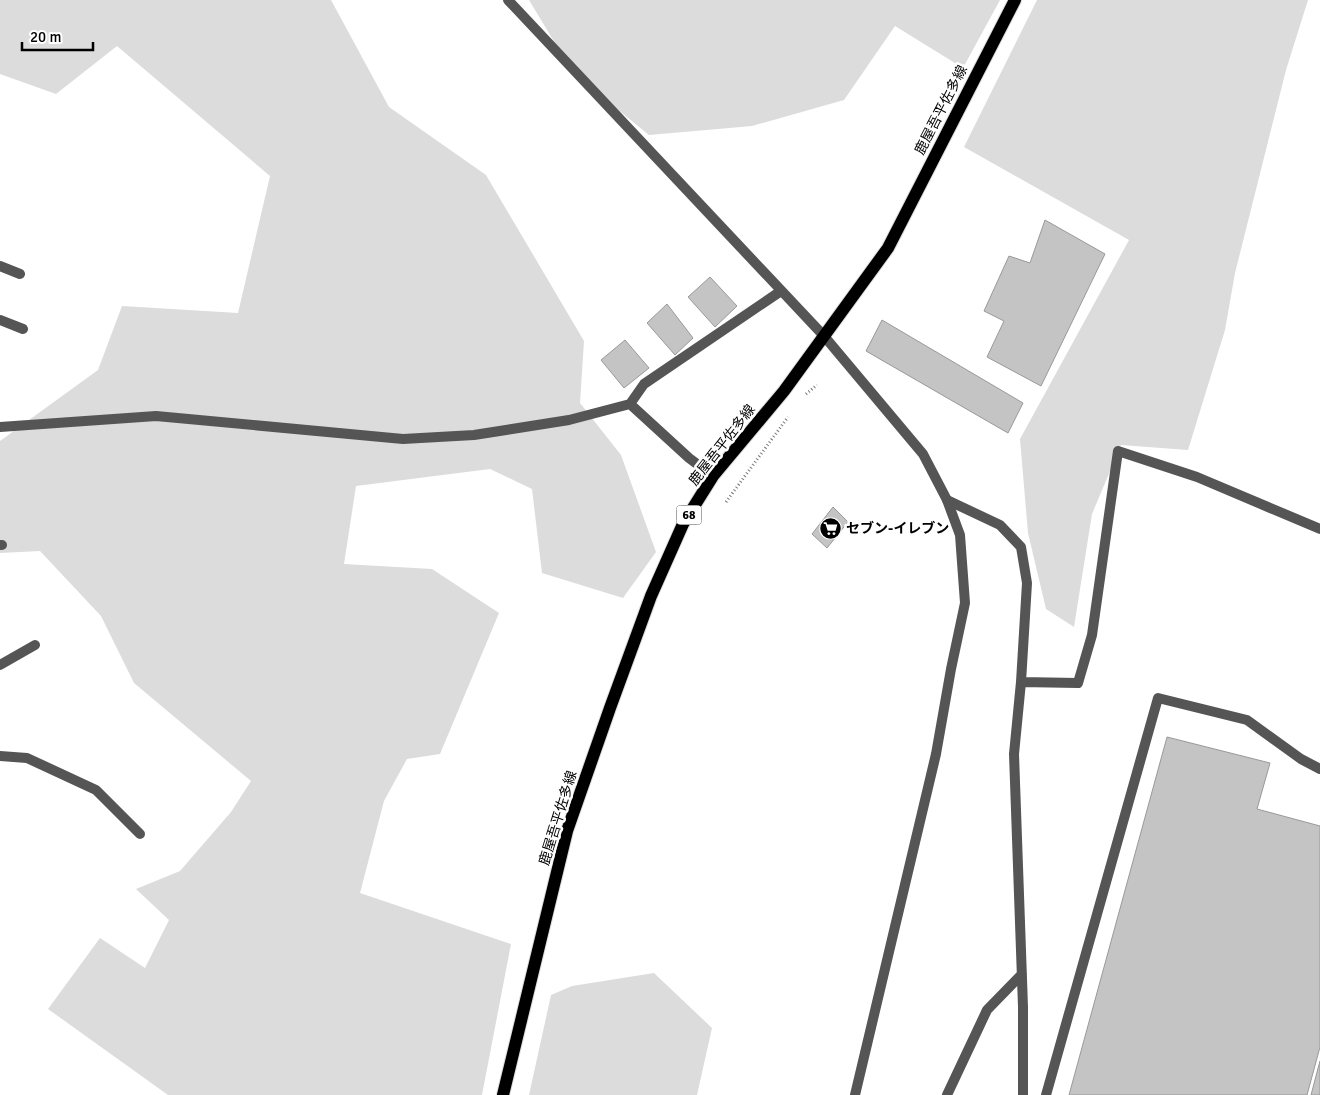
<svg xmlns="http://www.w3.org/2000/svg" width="1320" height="1095" font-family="Signika,'Noto Sans JP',sans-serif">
  <rect width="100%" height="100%" fill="#fff"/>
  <!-- green -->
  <path fill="#dcdcdc" d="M0,0H331L389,107L486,175L584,341L580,403L621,455L656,552L623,598L542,573L532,489L490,469L356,486L344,564L432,569L499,613L440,754L407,759L384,801L360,893L511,944L482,1095H168L48,1009L100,938L145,968L169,920L136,889L180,871L231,812L251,781L134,683L101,616L40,551L0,553V441L98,370L122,306L238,313L270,176L117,46L56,94L0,74Z
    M529,0H1000L963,68L895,26L844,100L752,126L649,135L573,73Z
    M1037,0H1308L1286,70L1235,273L1225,330L1188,450L1121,445L1092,514L1074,627L1046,609L1028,533L1020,439L1129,240L964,147Z
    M654,973L712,1028L697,1095H529L551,995L572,986Z"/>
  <!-- building -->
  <path fill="#c4c4c4" stroke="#999" d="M1045,220L1105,254L1041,386L987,357L1004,321L984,311L1009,256L1030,263Z
    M710,277L737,306L715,327L688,297Z
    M667,304L693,338L675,355L647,323Z
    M882,320L1023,403L1008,433L866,351Z
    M625,340L649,368L624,388L601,360Z
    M833,507L848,522L827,548L812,534Z
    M1167,737L1270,763L1257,809L1320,826V1047L1307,1095H1069Z
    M1320,1061V1095H1311Z"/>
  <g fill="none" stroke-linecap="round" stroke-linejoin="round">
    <defs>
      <path id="primary" d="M503,1095L567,831L610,708L651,596L683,524L713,476L784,391L888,248L1015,0"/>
    </defs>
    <!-- primary casing -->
    <use href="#primary" stroke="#dbdbdb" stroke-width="14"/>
    <!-- path -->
    <path stroke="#777" stroke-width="3" stroke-dasharray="1 2.5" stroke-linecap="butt" d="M806,394L817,385
      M726,502L788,417"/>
    <!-- service -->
    <path stroke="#555" stroke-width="10" d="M947,500L1000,525L1021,547L1027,583L1021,682L1014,754L1023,1007V1095
      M1021,682L1078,683L1092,635L1118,451L1197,477L1320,529
      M947,1095L987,1010L1022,974
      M1046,1095L1158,698L1247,720L1301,759L1320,769"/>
    <!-- minor -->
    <path stroke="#555" stroke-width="10" d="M0,266L20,274
      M0,320L23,329
      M630,404L644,384L781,291
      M0,427L156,416L403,439L474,435L569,420L630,404L689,458L713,476
      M0,545H2
      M0,665L35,645
      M0,756L27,758L96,790L140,834"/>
    <!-- tertiary -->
    <path stroke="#555" stroke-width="10" d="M508,0L824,336L923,454L947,500L960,535L965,603L951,669L936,754L855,1095"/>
    <!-- primary -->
    <use href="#primary" stroke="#000" stroke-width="12"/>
  </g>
  <!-- icons -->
  <defs>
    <symbol id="supermarket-disc" viewBox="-11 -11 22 22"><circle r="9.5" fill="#000" stroke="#fff"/><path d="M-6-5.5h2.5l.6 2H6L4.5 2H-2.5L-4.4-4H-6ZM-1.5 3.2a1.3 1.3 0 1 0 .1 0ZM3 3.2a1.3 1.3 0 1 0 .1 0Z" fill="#fff"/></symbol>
  </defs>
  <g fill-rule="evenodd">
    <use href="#supermarket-disc" x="818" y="516" width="25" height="25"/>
  </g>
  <g text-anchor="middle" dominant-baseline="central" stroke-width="5" stroke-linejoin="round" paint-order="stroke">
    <!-- shield labels -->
    <rect fill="#fff" stroke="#4c4c4c" stroke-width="1" x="676.5" y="505.5" width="25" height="19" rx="4"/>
    <g font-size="12" font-weight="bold" fill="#000">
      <text x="689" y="515">68</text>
    </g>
    <!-- street labels -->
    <g font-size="14" fill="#000" stroke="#fff">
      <text transform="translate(941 110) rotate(-63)">鹿屋吾平佐多線</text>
      <text transform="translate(722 445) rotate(-52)">鹿屋吾平佐多線</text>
      <text transform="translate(558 818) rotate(-73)">鹿屋吾平佐多線</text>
    </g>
    <!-- poi labels -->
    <g font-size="14" font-weight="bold" fill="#000" stroke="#fff" text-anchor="start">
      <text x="846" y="528">セブン-イレブン</text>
    </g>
  </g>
  <!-- scale -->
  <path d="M22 42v8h71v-8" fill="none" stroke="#000000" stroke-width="2.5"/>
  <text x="30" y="42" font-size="15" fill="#000000" stroke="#ffffff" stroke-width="4" paint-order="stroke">20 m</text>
</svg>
